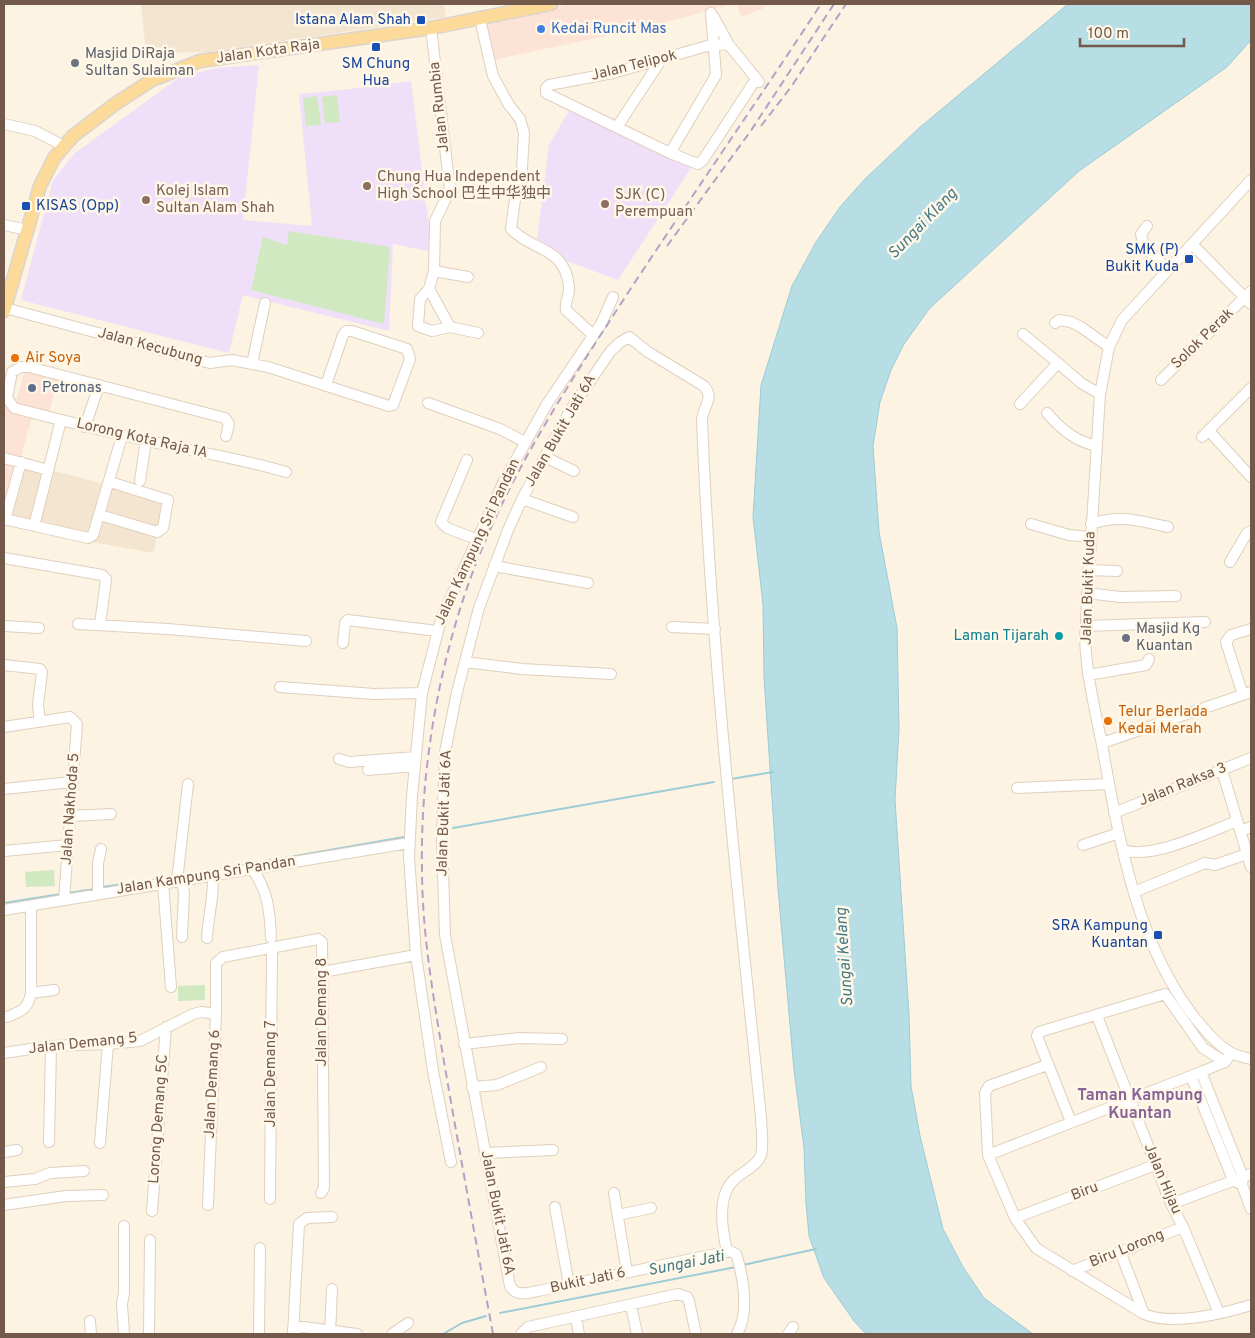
<svg xmlns="http://www.w3.org/2000/svg" width="1255" height="1338" font-family="Overpass,'Noto Sans SC',sans-serif">
  <rect width="100%" height="100%" fill="#fcf3e2"/>
  <!-- residential -->
  <path fill="#f4e5d1" d="M141,4H444L446,17L208,52L146,53Z
    M4,458L166,500L153,553L4,526Z"/>
  <!-- commercial -->
  <path fill="#fce3d6" d="M571,4H732L648,27L493,60L484,23Z
    M737,4H762L764,8L741,17Z
    M25,369L58,377L49,414L34,411L4,515V404L15,406Z"/>
  <!-- education -->
  <path fill="#f0dff8" d="M259,65L243,220L312,226L299,94L342,90L411,81L432,252L393,244L389,331L243,295L229,353L21,300L53,180L75,153L180,77L216,68Z
    M569,111L691,168L618,280L564,260L560,253L537,239L549,145Z"/>
  <!-- green -->
  <path fill="#d0e9c1" d="M337,95L340,122L325,123L322,97Z
    M317,96L321,125L306,126L303,98Z
    M289,231L390,247L384,324L251,290L263,237L287,245Z
    M54,870L55,886L26,887L25,872Z
    M205,985V1000L178,1001V986Z"/>
  <!-- water -->
  <path fill="#b7dde5" stroke="#9dccd7" d="M1068,4H1251V40L1227,67L1079,171L929,309L904,344L891,370L880,402L873,446L879,532L897,628L899,729L895,800L909,1015L911,1086L920,1136L943,1229L963,1267L984,1298L1033,1334H866L854,1321L824,1278L809,1236L806,1203L804,1148L794,1070L778,889L764,677L763,604L753,517L761,385L792,286L816,242L840,207L865,179L919,128Z"/>
  <g fill="none" stroke-linecap="round" stroke-linejoin="round">
    <!-- stream -->
    <path stroke="#9dccd7" stroke-width="2" d="M731,779L773,772
      M453,828L714,782
      M227,868L404,837
      M212,870H215
      M182,875L201,872
      M155,879L174,876
      M102,887L147,881
      M68,893L95,889
      M4,903L61,894
      M743,1265L816,1249
      M500,1313L736,1267
      M443,1334L462,1323L486,1316"/>
    <defs>
      <path id="minor" d="M713,16L729,45L759,82
        M480,19L493,76L509,105L520,119L524,133L522,169L516,192L511,229C533,252 565,246 569,287C570,296 564,302 566,310L593,335
        M431,28L450,190L435,221L434,271L429,289L420,299L418,326L432,331L450,327L478,333
        M729,45L714,44L613,73L549,85L546,88V93L670,153L698,164L703,160L756,79
        M4,124L35,131L64,146
        M617,127L661,60
        M670,153L716,75L711,13
        M1251,180L1122,320L1109,347L1100,394L1085,637C1086,673 1095,709 1102,745C1119,838 1135,941 1195,1018C1205,1030 1216,1044 1230,1052C1236,1056 1244,1057 1251,1059
        M4,225L28,230
        M1147,226L1141,234L1144,246L1168,270
        M1192,244L1251,304
        M434,271L468,277
        M429,289L450,327
        M5,308L210,363L232,360L268,367L389,406L393,405L410,359L407,349L352,331H346L343,335L326,385
        M1055,323L1059,320L1071,322L1081,327L1109,347
        M1058,363L1081,383L1100,394
        M252,364L265,303
        M12,372L21,367H29L225,418L229,424L226,436
        M1161,380L1251,291
        M7,398L14,408C65,421 115,434 167,445C207,454 246,460 286,472
        M7,398L12,372
        M428,403L500,429L525,442
        M1020,404L1058,363L1023,334
        M1047,413C1062,430 1075,441 1097,446
        M85,427L99,385
        M1209,431L1251,477
        M1202,437L1251,388
        M545,457L574,471
        M4,458L48,470
        M467,460L441,522L447,528L476,539
        M140,481L146,440
        M522,499L573,517
        M100,515L157,532L163,528L168,500L110,482
        M4,519L88,538L93,535L122,436
        M5,520L21,462
        M1031,524L1069,535L1090,537
        M1091,524C1120,514 1139,521 1168,527
        M34,526L61,420
        M4,558L102,575L106,579L100,625
        M1230,562L1247,533L1251,531
        M494,566L588,583
        M1088,570L1117,571
        M1087,593L1120,597L1176,596
        M78,624L168,629L306,641
        M4,626L39,628
        M1085,626L1205,622
        M672,627L715,629
        M343,643L345,623L348,620L437,631
        M465,662L522,669L611,674
        M4,665L40,669L42,672L38,705L40,722
        M1088,675L1146,665L1149,659
        M280,687L374,694L422,693
        M1243,695L1226,642L1231,635L1251,629
        M4,727L70,717L77,724L64,900
        M1102,743L1251,692
        M339,759L349,762L416,757
        M368,770L415,766
        M1222,770L1251,867
        M1017,788L1109,784
        M4,789L72,782
        M1114,813L1251,758
        M70,816L111,814
        M1240,831L1251,827
        M1083,845L1119,833
        M1123,850C1151,860 1209,832 1237,821
        M4,851L68,845
        M252,869C268,890 270,912 271,938
        M177,881L188,784
        M163,883L171,987
        M1134,892L1205,863L1215,865L1247,854
        M98,894V863L101,849
        M4,910L409,843
        M182,937L184,893L182,880
        M207,938C208,917 214,897 213,875
        M322,972L416,955
        M31,993L54,990
        M1097,1016L1171,1204L1183,1227L1219,1313
        M7,1017C22,1011 28,1009 31,993V906
        M464,1044L519,1038L562,1039
        M4,1053L51,1046L108,1044L140,1041L193,1014L202,1012L216,1014
        M1047,1065L989,1086L985,1093L988,1155L1015,1218L1036,1248L1144,1314C1172,1326 1222,1314 1251,1305
        M1201,1072L1243,1177L1242,1185L1251,1209
        M1191,1076L1233,1180L1242,1185
        M472,1087L497,1085L541,1067
        M1071,1122L1037,1036L1039,1032L1165,994L1203,1048L1225,1062
        M49,1142L51,1046
        M100,1143L108,1044
        M4,1152L17,1150
        M485,1153L553,1150
        M988,1155L1201,1072L1225,1062L1228,1058
        M451,1162L433,1071L416,955L409,857L412,796L422,693L441,619L503,483L547,404L601,324L613,297
        M4,1182L35,1179L50,1173L84,1171
        M614,1193L627,1272
        M270,1199L272,948
        M1171,1204L1251,1174
        M4,1205L66,1196L103,1195
        M208,1205L216,1014V963L223,957L318,939L322,942L324,1188L321,1193
        M555,1207L569,1285
        M152,1211L166,1027
        M618,1215L651,1208
        M1015,1218L1155,1165
        M124,1226V1293L122,1304L124,1334
        M727,1251C722,1230 716,1194 736,1178C744,1171 757,1166 761,1155C764,1144 761,1128 761,1117C737,885 711,653 702,420C703,406 715,398 704,386L648,352L629,337L619,343L610,352L571,409L522,499L508,530L479,608L457,692L445,752L442,835L445,935L510,1286C517,1297 527,1293 538,1291L730,1251L736,1254L738,1260C744,1283 749,1313 737,1334
        M1120,1251L1144,1314
        M1072,1271L1183,1227
        M631,1305L637,1334
        M576,1318L579,1334
        M90,1321L91,1334
        M293,1329L303,1327L357,1334
        M149,1334L150,1240
        M259,1334L260,1248
        M293,1334L299,1224L307,1218L332,1217
        M330,1334L332,1289
        M392,1334L408,1323
        M521,1334L528,1327L678,1294L687,1297L689,1301L696,1334
        M788,1334L793,1327"/>
      <path id="major" d="M4,311L40,186L54,158L73,136L115,104L152,80L200,61L431,28L551,4"/>
    </defs>
    <!-- minor casing -->
    <use href="#minor" stroke="#e0cfbe" stroke-width="12"/>
    <!-- major casing -->
    <use href="#major" stroke="#dbd4d0" stroke-width="15"/>
    <!-- minor -->
    <use href="#minor" stroke="#fff" stroke-width="10"/>
    <!-- major -->
    <use href="#major" stroke="#fbda9a" stroke-width="12"/>
    <!-- rail -->
    <path stroke="#b6a1c5" stroke-width="2" stroke-dasharray="8 5" stroke-linecap="butt" d="M761,126L791,87L846,4
      M667,246L750,132L834,4
      M493,1334C476,1242 459,1149 443,1056C433,994 422,932 422,869C420,765 441,648 481,551C517,463 569,384 620,305C686,204 755,105 821,4"/>
  </g>
  <!-- markers -->
  <g fill="#1a4fb4" stroke="#fff7e8" stroke-width="2">
    <rect x="416" y="15" width="10" height="10" rx="2.5"/>
    <rect x="371" y="42" width="10" height="10" rx="2.5"/>
    <rect x="21" y="201" width="10" height="10" rx="2.5"/>
    <rect x="1184" y="254" width="10" height="10" rx="2.5"/>
    <rect x="1153" y="930" width="10" height="10" rx="2.5"/>
  </g>
  <circle fill="#3f7fe0" stroke="#fff7e8" stroke-width="2" cx="541" cy="29" r="5"/>
  <g fill="#6b7280" stroke="#fff7e8" stroke-width="2">
    <circle cx="75" cy="63" r="5"/>
    <circle cx="1126" cy="638" r="5"/>
  </g>
  <g fill="#8d6e63" stroke="#fff7e8" stroke-width="2">
    <circle cx="367" cy="186" r="5"/>
    <circle cx="146" cy="200" r="5"/>
    <circle cx="605" cy="204" r="5"/>
  </g>
  <g fill="#e8710a" stroke="#fff7e8" stroke-width="2">
    <circle cx="15" cy="358" r="5"/>
    <circle cx="1108" cy="721" r="5"/>
  </g>
  <circle fill="#5c6f8a" stroke="#fff7e8" stroke-width="2" cx="32" cy="388" r="5"/>
  <circle fill="#0f9aa8" stroke="#fff7e8" stroke-width="2" cx="1059" cy="636" r="5"/>
  <g text-anchor="middle" dominant-baseline="central" stroke-width="5" stroke-linejoin="round" paint-order="stroke">
    <!-- transit labels -->
    <g font-size="15" fill="#164399" stroke="#fff7e8" text-anchor="end">
      <text x="411" y="20">Istana Alam Shah</text>
      <text x="376" y="64" text-anchor="middle">SM Chung<tspan x="376" dy="17">Hua</tspan></text>
      <text x="36" y="206" text-anchor="start">KISAS (Opp)</text>
      <text x="1179" y="250">SMK (P)<tspan x="1179" dy="17">Bukit Kuda</tspan></text>
      <text x="1148" y="926">SRA Kampung<tspan x="1148" dy="17">Kuantan</tspan></text>
    </g>
    <!-- shop labels -->
    <g font-size="15" fill="#366cbe" stroke="#fff7e8" text-anchor="start">
      <text x="551" y="29">Kedai Runcit Mas</text>
    </g>
    <!-- street labels -->
    <g font-size="15" fill="#735949" stroke="#fff7e8">
      <text transform="translate(268 52) rotate(-8)">Jalan Kota Raja</text>
      <text transform="translate(634 66) rotate(-14)">Jalan Telipok</text>
      <text transform="translate(440 107) rotate(-96)">Jalan Rumbia</text>
      <text transform="translate(1203 339) rotate(-44)">Solok Perak</text>
      <text transform="translate(150 347) rotate(15)">Jalan Kecubung</text>
      <text transform="translate(561 431) rotate(-60)">Jalan Bukit Jati 6A</text>
      <text transform="translate(142 439) rotate(13)">Lorong Kota Raja 1A</text>
      <text transform="translate(478 542) rotate(-65)">Jalan Kampung Sri Pandan</text>
      <text transform="translate(1089 588) rotate(-88)">Jalan Bukit Kuda</text>
      <text transform="translate(1183 785) rotate(-22)">Jalan Raksa 3</text>
      <text transform="translate(71 809) rotate(-86)">Jalan Nakhoda 5</text>
      <text transform="translate(445 813) rotate(-88)">Jalan Bukit Jati 6A</text>
      <text transform="translate(206 876) rotate(-9)">Jalan Kampung Sri Pandan</text>
      <text transform="translate(322 1012) rotate(-90)">Jalan Demang 8</text>
      <text transform="translate(83 1044) rotate(-6)">Jalan Demang 5</text>
      <text transform="translate(271 1074) rotate(-90)">Jalan Demang 7</text>
      <text transform="translate(213 1084) rotate(-87)">Jalan Demang 6</text>
      <text transform="translate(159 1119) rotate(-86)">Lorong Demang 5C</text>
      <text transform="translate(1162 1179) rotate(67)">Jalan Hijau</text>
      <text transform="translate(1085 1192) rotate(-21)">Biru</text>
      <text transform="translate(497 1213) rotate(79)">Jalan Bukit Jati 6A</text>
      <text transform="translate(1127 1249) rotate(-22)">Biru Lorong</text>
      <text transform="translate(588 1281) rotate(-12)">Bukit Jati 6</text>
    </g>
    <!-- worship labels -->
    <g font-size="15" fill="#5b616d" stroke="#fff7e8" text-anchor="start">
      <text x="85" y="54">Masjid DiRaja<tspan x="85" dy="17">Sultan Sulaiman</tspan></text>
      <text x="1136" y="629">Masjid Kg<tspan x="1136" dy="17">Kuantan</tspan></text>
    </g>
    <!-- education labels -->
    <g font-size="15" fill="#785e54" stroke="#fff7e8" text-anchor="start">
      <text x="377" y="177">Chung Hua Independent<tspan x="377" dy="17">High School 巴生中华独中</tspan></text>
      <text x="156" y="191">Kolej Islam<tspan x="156" dy="17">Sultan Alam Shah</tspan></text>
      <text x="615" y="195">SJK (C)<tspan x="615" dy="17">Perempuan</tspan></text>
    </g>
    <!-- food labels -->
    <g font-size="15" fill="#c56008" stroke="#fff7e8" text-anchor="start">
      <text x="25" y="358">Air Soya</text>
      <text x="1118" y="712">Telur Berlada<tspan x="1118" dy="17">Kedai Merah</tspan></text>
    </g>
    <!-- service labels -->
    <g font-size="15" fill="#4e5e75" stroke="#fff7e8" text-anchor="start">
      <text x="42" y="388">Petronas</text>
    </g>
    <!-- culture labels -->
    <g font-size="15" fill="#0d838f" stroke="#fff7e8" text-anchor="end">
      <text x="1049" y="636">Laman Tijarah</text>
    </g>
    <!-- water labels -->
    <g font-size="16" font-style="italic" fill="#427a87" stroke="#fff7e8">
      <text transform="translate(923 224) rotate(-46)">Sungai Klang</text>
      <text transform="translate(845 957) rotate(-94)">Sungai Kelang</text>
      <text transform="translate(686 1264) rotate(-11)">Sungai Jati</text>
    </g>
    <!-- neighbourhood labels -->
    <g font-size="16" font-weight="bold" fill="#886497" stroke="#fff7e8">
      <text x="1140" y="1096">Taman Kampung<tspan x="1140" dy="18">Kuantan</tspan></text>
    </g>
  </g>
  <!-- border -->
  <rect width="1255" height="1338" fill="none" stroke="#735949" stroke-width="10"/>
  <!-- scale -->
  <path d="M1080 38v8h104v-8" fill="none" stroke="#735949" stroke-width="2.5"/>
  <text x="1088" y="38" font-size="15" fill="#735949" stroke="#fff7e8" stroke-width="4" paint-order="stroke">100 m</text>
</svg>
